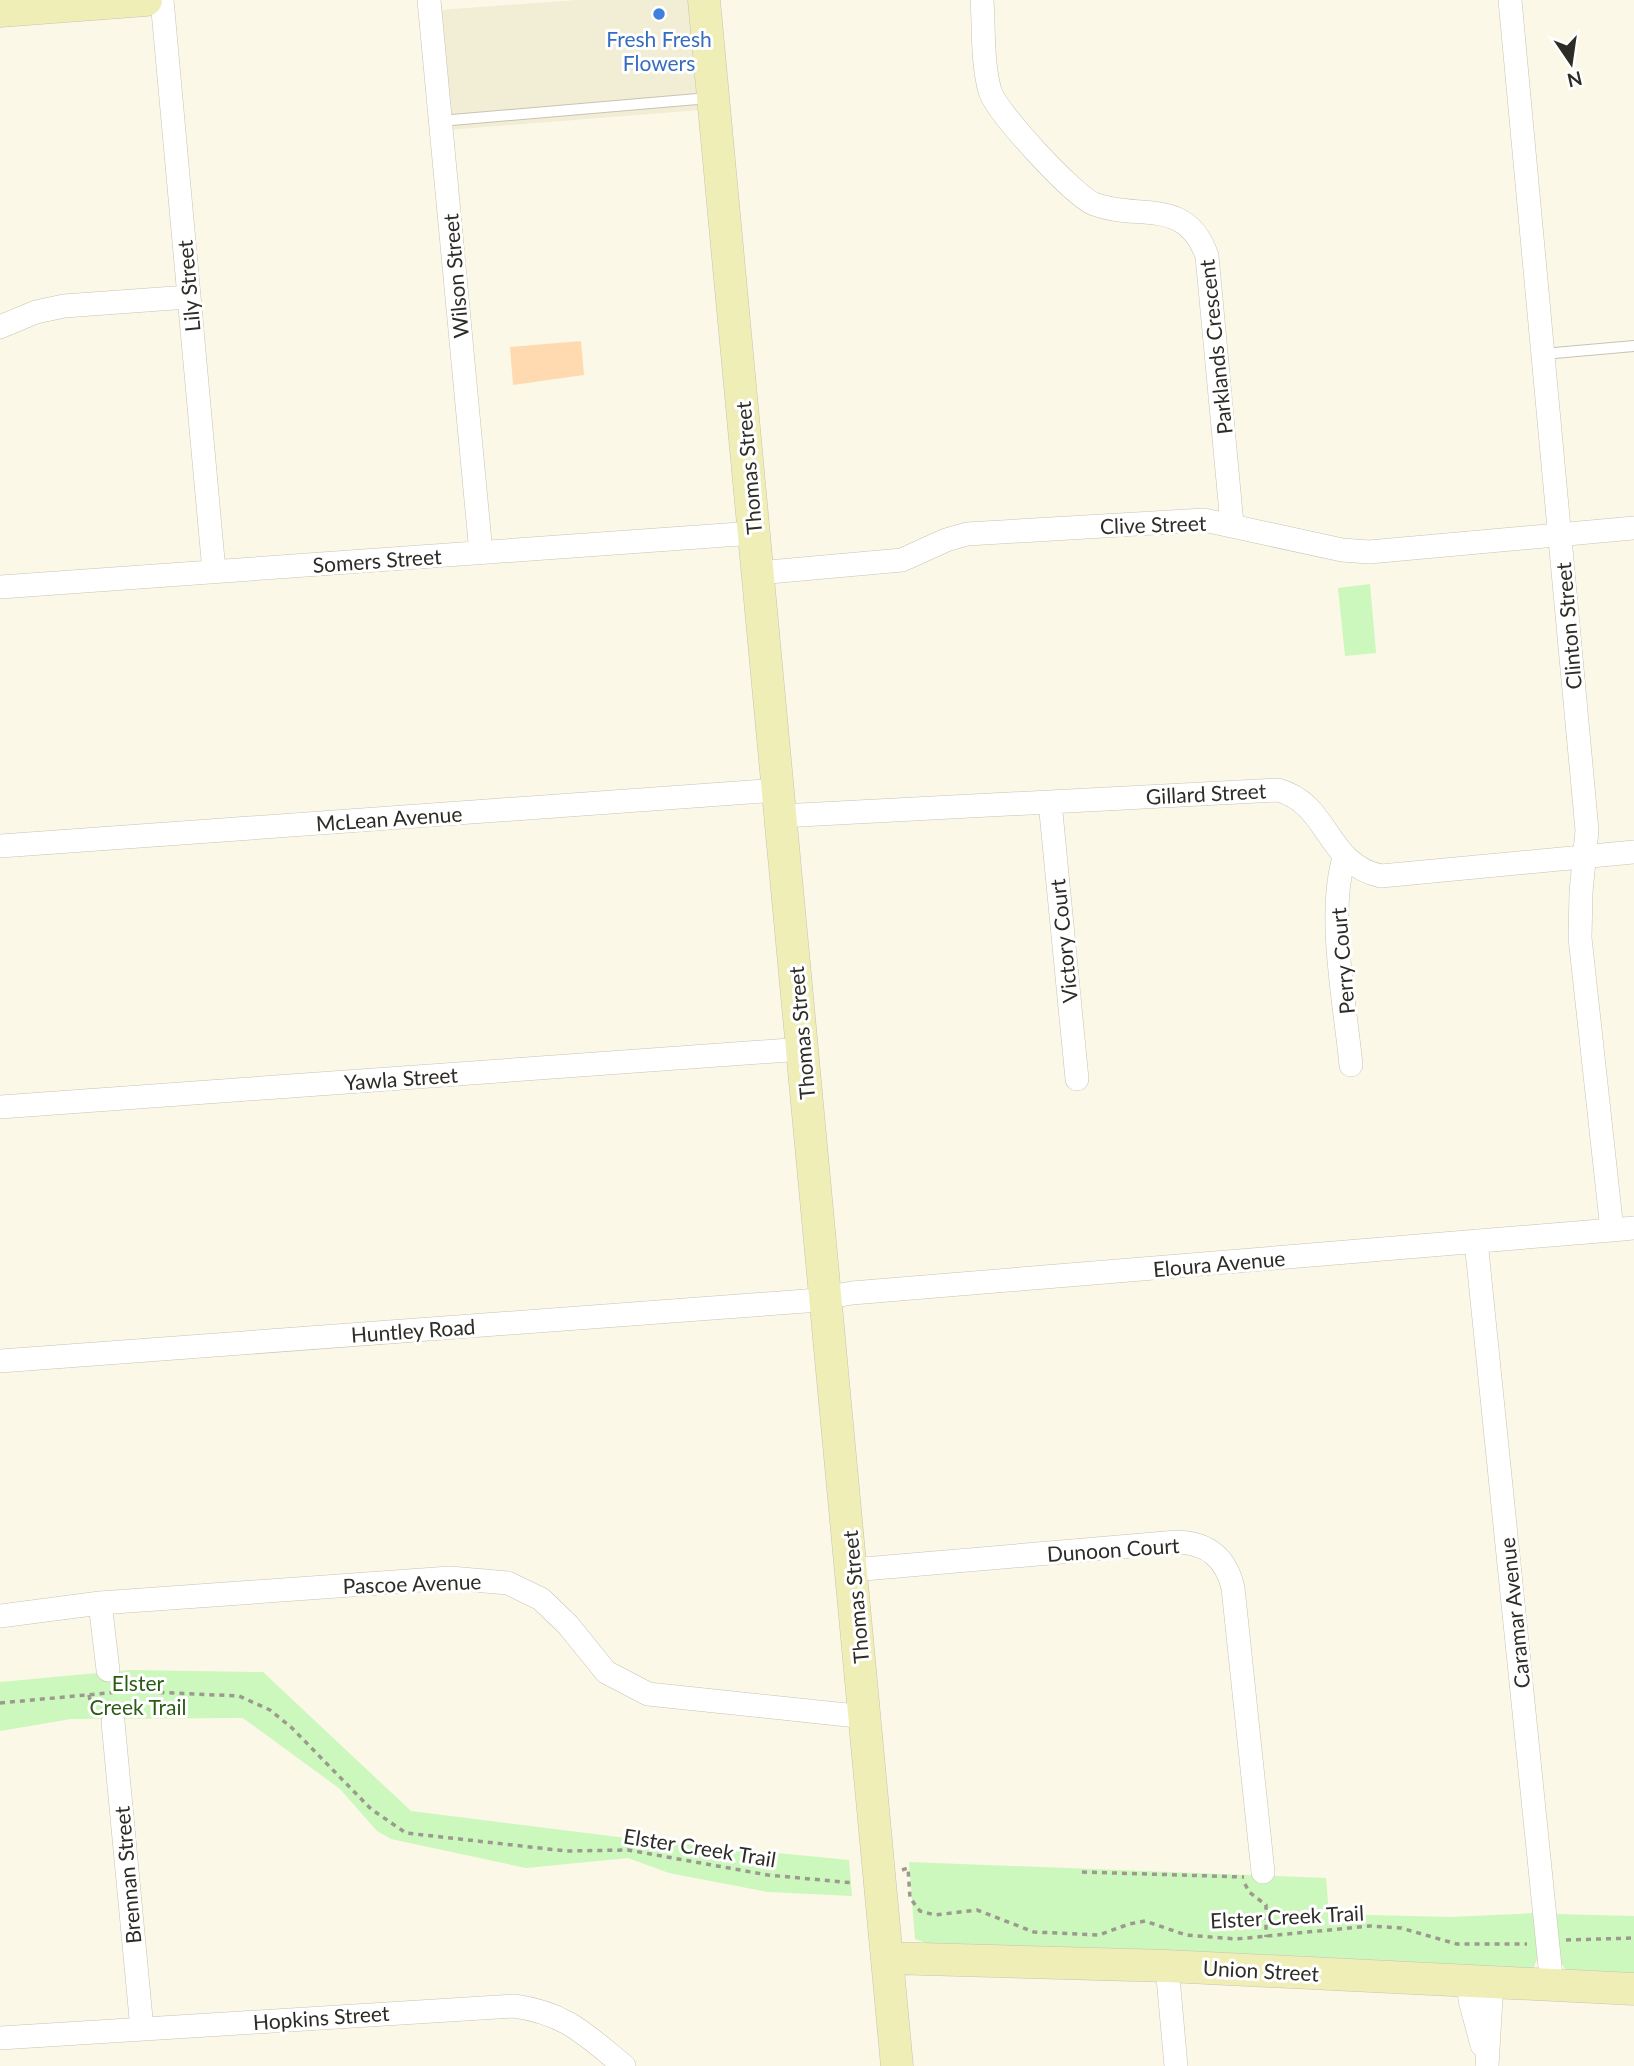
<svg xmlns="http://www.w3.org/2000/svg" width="1634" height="2066" font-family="Lato,sans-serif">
  <rect width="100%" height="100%" fill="#fbf8e7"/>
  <!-- built -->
  <path fill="#f2edd5" d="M576,0H692L701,110L448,130L439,10Z"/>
  <!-- green -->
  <path fill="#ccf7bd" d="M1370,584L1376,653L1345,656L1338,588Z
    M130,1670L263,1672L411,1811L634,1839L849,1860L852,1896L768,1892L669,1873L628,1858L526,1868L391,1839L377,1831L340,1789L243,1718L71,1719L0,1731V1682Z
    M909,1862L1326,1878L1329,1914L1451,1917L1534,1913L1538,1957L1533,1969L929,1944L915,1939Z
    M1555,1914L1634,1916V1979L1568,1973L1559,1960Z"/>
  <!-- building -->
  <path fill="#ffdab1" d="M581,341L584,375L513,385L510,347Z"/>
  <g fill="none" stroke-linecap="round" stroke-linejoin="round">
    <defs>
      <path id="lane" d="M440,121L709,98
        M1543,354L1634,346"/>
      <path id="street" d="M162,0L214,571
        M429,0L481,553
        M982,0C984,29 982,63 990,91C996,112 1073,195 1094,204C1139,221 1186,196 1207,256L1232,524
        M1510,0L1587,830L1581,892L1580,938L1612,1230L1634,1228
        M0,327L36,312L64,306L188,297
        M758,573L902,560L946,540L967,534L1204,520L1342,550L1369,552L1634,528
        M0,587L754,533
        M1050,802L1077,1079
        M781,816L1278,790C1330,804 1325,864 1381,876L1634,852
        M0,846L779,790
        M1344,858C1327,915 1345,1004 1351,1065
        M0,1107L803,1049
        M1476,1241L1552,1986
        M0,1361L806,1301L852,1293L1612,1230
        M852,1570L1177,1542C1208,1543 1226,1558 1233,1588L1263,1872
        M100,1603L108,1670
        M0,1616L100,1603L450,1578L508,1583L541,1599L568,1625L606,1672L648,1694L866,1717
        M113,1722L142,2029
        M1167,1966L1176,2066
        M1469,1980L1470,2000L1482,2045
        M0,2038L514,2006C566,2013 586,2035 624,2066
        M1487,2066L1492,1981"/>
      <path id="secondary" d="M704,0L897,2066
        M0,11L146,0
        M888,1958L1167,1966L1634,1989"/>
    </defs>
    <!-- lane casing -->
    <use href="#lane" stroke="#c7c3b4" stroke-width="12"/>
    <!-- street casing -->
    <use href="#street" stroke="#c7c3b4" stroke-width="24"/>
    <!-- secondary casing -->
    <use href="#secondary" stroke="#c7c3b4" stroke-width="33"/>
    <!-- path -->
    <path stroke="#9c9a8e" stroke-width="3.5" stroke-dasharray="5 5" stroke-linecap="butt" d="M89,1695L93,1716
      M0,1703L129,1691L239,1696L270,1710L292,1728L371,1809L406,1833L566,1851L628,1850L768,1875L854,1883
      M902,1870L908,1868L910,1898L920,1911L935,1915L977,1910L1034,1932L1099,1935L1129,1924L1145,1921L1186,1935L1236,1939L1370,1926L1401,1928L1457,1944H1527
      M1082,1872L1244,1877
      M1245,1884L1249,1892L1266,1905V1937
      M1566,1940L1634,1938"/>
    <!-- lane -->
    <use href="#lane" stroke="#fff" stroke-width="10"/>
    <!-- street -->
    <use href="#street" stroke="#fff" stroke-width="23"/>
    <!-- secondary -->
    <use href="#secondary" stroke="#efeeb7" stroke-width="32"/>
  </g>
  <!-- markers -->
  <circle fill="#3f7fe0" stroke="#fff" stroke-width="2.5" cx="659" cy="14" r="7"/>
  <g text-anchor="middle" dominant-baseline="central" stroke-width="6" stroke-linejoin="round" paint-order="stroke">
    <!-- shop labels -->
    <g font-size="21" fill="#366cbe" stroke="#fff">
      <text x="659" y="38">Fresh Fresh<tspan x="659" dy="24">Flowers</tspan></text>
    </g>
    <!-- street labels -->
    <g font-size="21" fill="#2d2c26" stroke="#fff">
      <text transform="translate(455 276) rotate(-95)">Wilson Street</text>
      <text transform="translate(188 286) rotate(-95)">Lily Street</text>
      <text transform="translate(1215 347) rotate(-96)">Parklands Crescent</text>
      <text transform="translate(748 468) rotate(-95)">Thomas Street</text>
      <text transform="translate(1153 524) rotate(-2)">Clive Street</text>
      <text transform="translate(377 560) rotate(-4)">Somers Street</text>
      <text transform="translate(1568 626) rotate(-95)">Clinton Street</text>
      <text transform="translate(1206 793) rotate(-3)">Gillard Street</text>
      <text transform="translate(389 818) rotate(-4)">McLean Avenue</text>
      <text transform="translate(1063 941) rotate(-96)">Victory Court</text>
      <text transform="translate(1342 961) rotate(-95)">Perry Court</text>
      <text transform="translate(801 1033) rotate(-95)">Thomas Street</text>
      <text transform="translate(401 1078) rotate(-4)">Yawla Street</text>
      <text transform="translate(1219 1263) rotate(-5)">Eloura Avenue</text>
      <text transform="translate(413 1330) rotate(-4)">Huntley Road</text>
      <text transform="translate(1113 1549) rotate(-4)">Dunoon Court</text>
      <text transform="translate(412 1583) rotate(-2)">Pascoe Avenue</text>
      <text transform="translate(855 1597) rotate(-95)">Thomas Street</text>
      <text transform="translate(1514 1613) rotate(-96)">Caramar Avenue</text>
      <text transform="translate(700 1847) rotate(9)">Elster Creek Trail</text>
      <text transform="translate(127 1875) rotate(-95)">Brennan Street</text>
      <text transform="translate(1287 1916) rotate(-3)">Elster Creek Trail</text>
      <text transform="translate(1261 1970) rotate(3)">Union Street</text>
      <text transform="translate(321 2017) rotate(-4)">Hopkins Street</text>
    </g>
    <!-- park labels -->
    <g font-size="21" fill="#2b5c15" stroke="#fff">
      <text x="138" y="1682">Elster<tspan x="138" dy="24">Creek Trail</tspan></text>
    </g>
  </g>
  <!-- north arrow -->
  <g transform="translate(1571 63) rotate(167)" stroke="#ffffff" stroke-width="5" paint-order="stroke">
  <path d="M0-5L12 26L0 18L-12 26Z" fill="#2d2c26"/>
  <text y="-10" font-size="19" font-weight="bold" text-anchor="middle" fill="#2d2c26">N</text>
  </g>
</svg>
